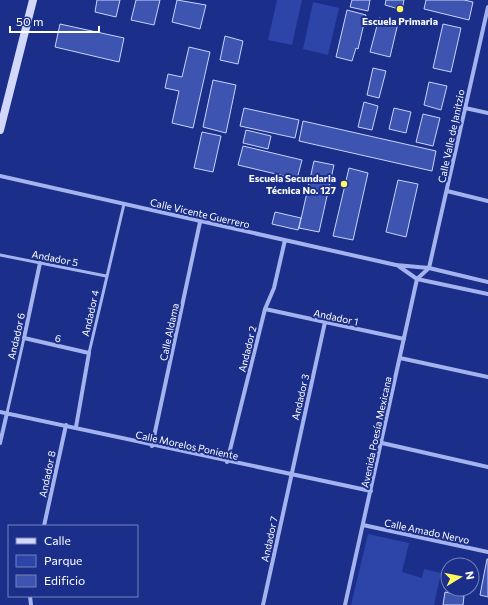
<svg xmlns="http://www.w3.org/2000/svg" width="488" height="605" font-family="Commissioner,sans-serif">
  <rect width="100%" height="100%" fill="#1a2e8a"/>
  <!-- green -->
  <path fill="#2d45a8" d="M277,0H302L292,45L268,40Z
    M313,2L339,8L328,55L303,49Z
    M368,534L409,543L402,572L422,578L424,569L441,573L434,605H351Z"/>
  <!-- building -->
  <path fill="#3e54b1" stroke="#cad3f9" d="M97,0H120L116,17L95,12Z
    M136,0H160L154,25L131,20Z
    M177,0L206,5L200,29L172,22Z
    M352,0H370L368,11L350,7Z
    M386,0H404L402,10L385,5Z
    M426,0H464L473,2L469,20L424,9Z
    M347,10L366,15L358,49L356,48L352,61L336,57Z
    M379,18L398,23L390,57L370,52Z
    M60,24L124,38L119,62L55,47Z
    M443,24L461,28L451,72L433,68Z
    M225,36L243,41L238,64L220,60Z
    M189,47L210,52L193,128L172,123L179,91L165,88L168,74L182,77Z
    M373,68L386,71L379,98L367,95Z
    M213,80L236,85L226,133L203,127Z
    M429,82L447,86L441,110L424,105Z
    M364,102L378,106L372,130L358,127Z
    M244,108L299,120L295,138L240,126Z
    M394,108L411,112L406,133L389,129Z
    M423,114L440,118L433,146L416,142Z
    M303,121L436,151L432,171L299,141Z
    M246,130L271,136L268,149L243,143Z
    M202,132L221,136L213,172L194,168Z
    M243,146L302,160L297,179L238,165Z
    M314,161L334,165L319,232L299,228Z
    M349,168L368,173L353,240L333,236Z
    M398,180L418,184L406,237L386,232Z
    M275,212L301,218L298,230L272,224Z
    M487,559H488V597L480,595Z
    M445,592L464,596L463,605H443Z"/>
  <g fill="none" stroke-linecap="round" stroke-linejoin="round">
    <!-- lane -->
    <path stroke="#a4b2ed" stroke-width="3" d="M0,255L106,276
      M89,353L124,204
      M7,413L24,338"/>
    <!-- street -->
    <path stroke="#a4b2ed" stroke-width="4" d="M465,108L488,113
      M0,176L396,265L429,268L488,282
      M447,191L488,201
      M40,263L24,338L89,353L76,427
      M397,265L417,279L488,294
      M429,268L488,7
      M265,309L404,339
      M400,358L488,377
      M0,412L371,491
      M0,443L7,413
      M382,443L488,467
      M152,446L200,222
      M227,462L265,309L274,288L285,240
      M363,525L488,552
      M44,526L66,425
      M30,596L31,605
      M263,605L325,322
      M345,605L417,279L429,268"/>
    <!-- secondary -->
    <path stroke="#d1d8f9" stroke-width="8" d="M0,130L33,0"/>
  </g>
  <!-- markers -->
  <g fill="#fffa60" stroke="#1a2e8a" stroke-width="1.5">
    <circle cx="400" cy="9" r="4"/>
    <circle cx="344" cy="184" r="4"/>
  </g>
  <g text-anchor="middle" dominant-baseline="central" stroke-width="4" stroke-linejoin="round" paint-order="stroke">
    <!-- poi labels -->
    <g font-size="10" font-weight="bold" fill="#fff" stroke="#1a2e8a">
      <text x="400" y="21">Escuela Primaria</text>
      <text x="336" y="178" text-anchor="end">Escuela Secundaria<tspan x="336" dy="12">Técnica No. 127</tspan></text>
    </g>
    <!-- street labels -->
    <g font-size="10" fill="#fff" stroke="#1a2e8a">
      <text transform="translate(451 136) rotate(-78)">Calle Valle de Janitzio</text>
      <text transform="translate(200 213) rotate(13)">Calle Vicente Guerrero</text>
      <text transform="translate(55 258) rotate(11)">Andador 5</text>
      <text transform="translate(90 313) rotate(-77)">Andador 4</text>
      <text transform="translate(336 317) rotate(12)">Andador 1</text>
      <text transform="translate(169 332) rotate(-78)">Calle Aldama</text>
      <text transform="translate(16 336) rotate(-77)">Andador 6</text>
      <text transform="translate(58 338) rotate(13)">6</text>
      <text transform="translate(247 349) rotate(-76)">Andador 2</text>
      <text transform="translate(300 397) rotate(-77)">Andador 3</text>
      <text transform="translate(376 432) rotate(-78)">Avenida Poesía Mexicana</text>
      <text transform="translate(187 445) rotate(12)">Calle Morelos Poniente</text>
      <text transform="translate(47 474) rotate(-78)">Andador 8</text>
      <text transform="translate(427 531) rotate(12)">Calle Amado Nervo</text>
      <text transform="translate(269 539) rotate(-78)">Andador 7</text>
    </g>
  </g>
  <!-- legend -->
  <rect x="8" y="525" width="130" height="72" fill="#1a2e8a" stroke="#7682b9"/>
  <rect x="16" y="538" width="20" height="6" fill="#d1d8f9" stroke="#7682b9"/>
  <text x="44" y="545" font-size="12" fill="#ffffff">Calle</text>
  <rect x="16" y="555" width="20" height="12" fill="#2d45a8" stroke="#7682b9"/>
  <text x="44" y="565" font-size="12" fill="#ffffff">Parque</text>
  <rect x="16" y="575" width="20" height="12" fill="#3e54b1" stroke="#7682b9"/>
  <text x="44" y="585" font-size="12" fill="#ffffff">Edificio</text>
  <!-- north arrow -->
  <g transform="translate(460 577) rotate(80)"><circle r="19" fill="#1a2e8a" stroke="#7682b9"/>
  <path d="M0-3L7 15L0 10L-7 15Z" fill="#fffa60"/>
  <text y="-6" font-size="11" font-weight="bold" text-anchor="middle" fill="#ffffff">N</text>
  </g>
  <!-- scale -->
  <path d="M10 26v6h89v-6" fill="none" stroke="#ffffff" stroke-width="2"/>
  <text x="16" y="26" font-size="12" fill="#ffffff" stroke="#1a2e8a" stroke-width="3" paint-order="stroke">50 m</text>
</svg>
